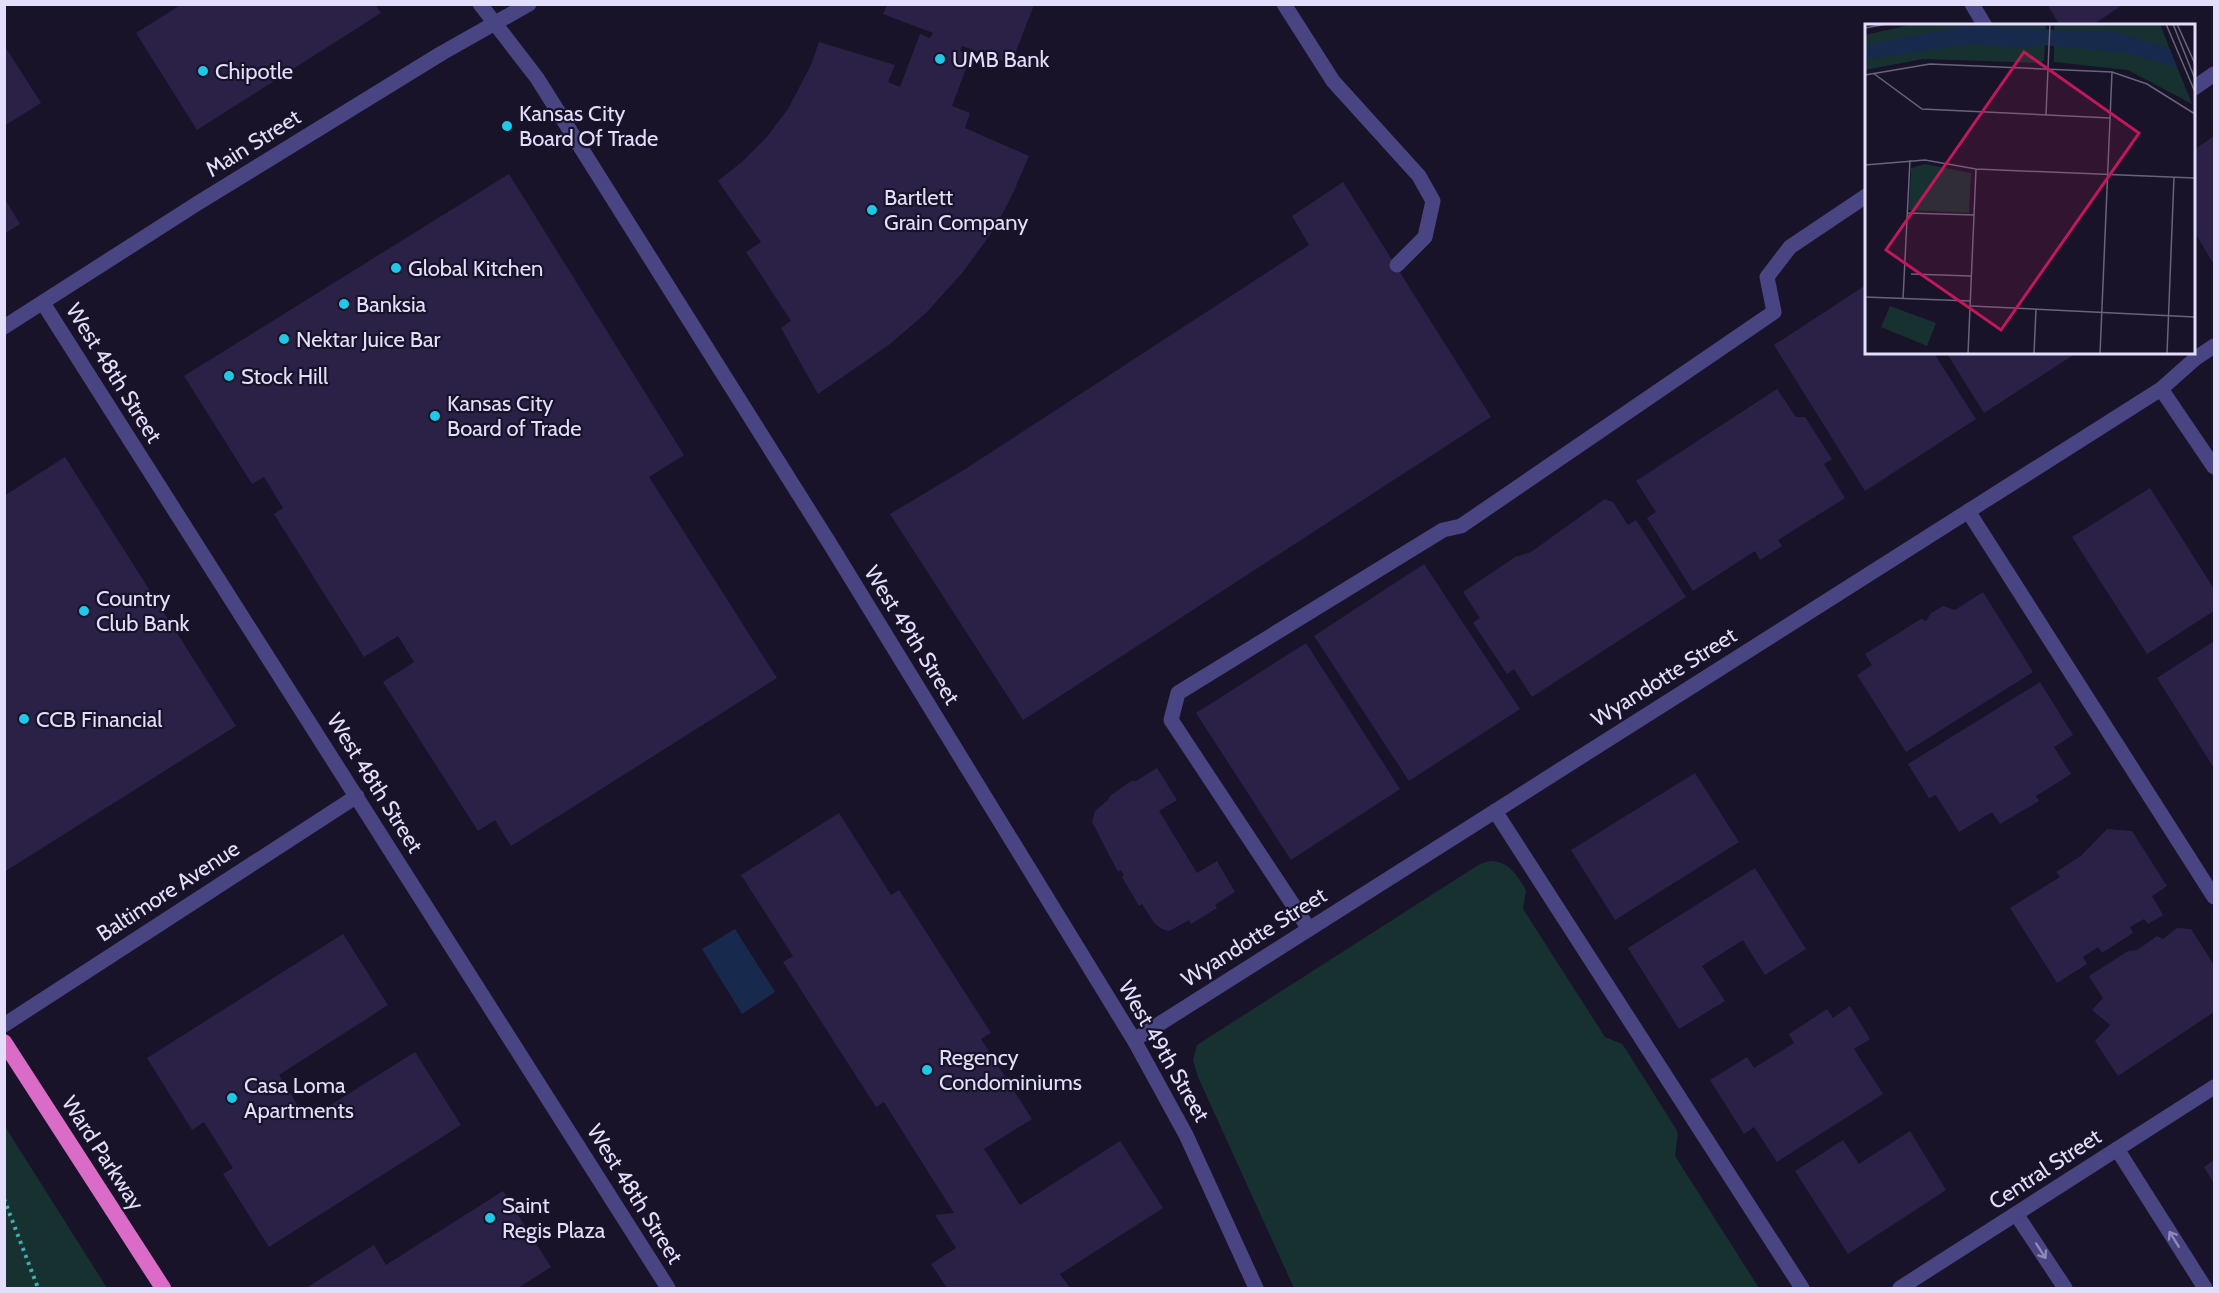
<svg xmlns="http://www.w3.org/2000/svg" width="2219" height="1293" font-family="Cabin,sans-serif">
  <rect width="100%" height="100%" fill="#181328"/>
  <!-- green -->
  <path fill="#173131" d="M1490,861C1509,861 1517,875 1526,890L1523,909L1605,1037L1622,1044L1625,1048L1676,1129L1678,1134L1675,1156L1759,1288H1294L1198,1077L1193,1060L1197,1045L1480,864Z
    M5,1126L16,1144L107,1288H5Z"/>
  <!-- water -->
  <path fill="#172a4d" d="M735,929L775,992L742,1014L702,949Z"/>
  <!-- building -->
  <path fill="#2b2147" d="M182,4H375L381,13L197,130L136,33Z
    M2047,4H2124L2091,26H2060Z
    M887,5H1034L1011,64L962,46L960,51L971,55L952,106L970,113L965,128L1029,156L1013,193L995,228L963,272L926,313L890,344L818,394L781,328L791,321L746,252L761,242L718,181L743,161L766,138L788,109L811,65L819,42L895,65L888,82L900,87L920,34L930,38L933,33L883,14Z
    M4,45L41,103L4,126Z
    M2214,136V265L2194,231V150Z
    M509,174L684,455L649,477L777,678L511,846L495,820L478,831L383,682L414,662L398,636L364,657L274,514L283,508L264,477L252,484L184,376Z
    M1343,182L1491,417L1023,720L890,514L967,468L1309,245L1292,216Z
    M4,198L20,224L4,234Z
    M1866,285V352H1933L1976,419L1865,491L1774,345Z
    M1946,352H2078L1984,413Z
    M1777,389L1796,417H1805L1832,459L1824,464L1845,498L1778,540L1782,546L1760,560L1755,551L1693,591L1647,518L1656,512L1636,481Z
    M65,457L236,726L4,872V496Z
    M2150,488L2214,589V611L2147,654L2072,537Z
    M1605,499L1613,502L1628,525L1636,520L1686,597L1532,697L1514,669L1507,674L1473,623L1480,618L1463,592L1515,557L1531,552Z
    M1424,564L1520,709L1409,781L1314,636Z
    M1983,592L2033,672L1906,752L1857,675L1872,665L1865,654L1921,619L1926,621L1931,613L1943,606L1955,610Z
    M2214,641V768L2157,678Z
    M1306,643L1400,789L1291,860L1196,713Z
    M2040,682L2073,735L2054,747L2071,774L2036,796L2039,801L2000,824L1992,812L1959,832L1936,795L1929,798L1908,764Z
    M1157,768L1177,800L1159,811L1197,873L1217,861L1235,892L1215,905L1217,908L1191,924L1189,920L1169,931L1162,929L1155,924L1142,904L1139,906L1122,877L1124,876L1121,870L1118,872L1092,822L1095,811L1108,800L1110,796L1131,781H1136Z
    M1695,773L1739,842L1615,920L1571,850Z
    M839,813L891,895L899,890L991,1033L981,1039L1032,1119L984,1149L1020,1205L1120,1141L1163,1208L1060,1274L1070,1288H947L931,1264L956,1248L935,1215L954,1213L884,1102L876,1107L783,962L793,956L741,875Z
    M2107,829L2132,831L2167,886L2152,896L2163,915L2148,924L2144,919L2130,927L2133,933L2102,953L2098,947L2083,957L2087,964L2057,983L2010,908L2060,877L2056,872L2081,856Z
    M1755,868L1806,949L1765,975L1743,940L1702,966L1725,1001L1679,1029L1628,948Z
    M2177,928L2191,929L2214,965V1012L2118,1076L2095,1041L2110,1025L2092,1010L2103,998L2089,976L2128,951L2137,950L2157,936L2163,939Z
    M343,934L388,1005L279,1075L307,1120L415,1052L461,1125L269,1247L223,1174L233,1168L204,1122L192,1130L147,1058Z
    M1850,1006L1870,1039L1854,1049L1883,1094L1777,1162L1754,1127L1744,1134L1710,1080L1747,1057L1754,1068L1794,1043L1789,1034L1827,1009L1833,1018Z
    M1910,1131L1946,1190L1848,1254L1795,1171L1843,1140L1859,1164Z
    M2214,1160V1184L2204,1167Z
    M503,1191L551,1267L518,1288H306L374,1245L386,1265Z"/>
  <g fill="none" stroke-linecap="round" stroke-linejoin="round">
    <!-- path -->
    <path stroke="#3eafae" stroke-width="4" stroke-dasharray="3 4.5" stroke-linecap="butt" d="M4,1199L38,1288"/>
    <!-- service -->
    <path stroke="#494482" stroke-width="15" d="M1284,4L1333,81L1419,176L1433,201L1425,237L1397,265
      M2194,88L2214,74
      M1309,929L1171,720L1178,693L1443,530L1461,526L1774,312L1767,277L1790,247L1866,196
      M2117,1149L2205,1288
      M2016,1214L2065,1288"/>
    <!-- minor -->
    <path stroke="#494482" stroke-width="15" d="M1972,4L1985,26
      M43,303L668,1288
      M4,327L198,203L442,53L529,4
      M2161,389L2214,467
      M1968,511L2214,897
      M1495,811L1802,1288
      M4,1025L357,796
      M1134,1040L2161,389L2196,358L2214,346
      M1900,1288L2214,1087"/>
    <!-- tertiary -->
    <path stroke="#494482" stroke-width="15" d="M480,4L537,78L830,544L1134,1040L1186,1135L1256,1288"/>
    <!-- trunk -->
    <path stroke="#da6cc8" stroke-width="16" d="M4,1042L163,1288"/>
  </g>
  <!-- one-way arrows -->
  <defs><path id="oneway-shaft" d="M-6 0H5M1.5-3L5.5 0L1.5 3" fill="none" stroke-width="1.6" stroke-linecap="round" stroke-linejoin="round" transform="scale(1.5)"/></defs>
  <g stroke="#8e89b8">
    <use href="#oneway-shaft" transform="translate(2174 1239) rotate(-122)"/>
    <use href="#oneway-shaft" transform="translate(2041 1251) rotate(57)"/>
  </g>
  <!-- markers -->
  <g fill="#1fc8e6" stroke="#181328" stroke-width="2">
    <circle cx="940" cy="59" r="6"/>
    <circle cx="203" cy="71" r="6"/>
    <circle cx="507" cy="126" r="6"/>
    <circle cx="872" cy="210" r="6"/>
    <circle cx="396" cy="268" r="6"/>
    <circle cx="344" cy="304" r="6"/>
    <circle cx="284" cy="339" r="6"/>
    <circle cx="229" cy="376" r="6"/>
    <circle cx="435" cy="416" r="6"/>
    <circle cx="84" cy="611" r="6"/>
    <circle cx="24" cy="719" r="6"/>
    <circle cx="927" cy="1070" r="6"/>
    <circle cx="232" cy="1098" r="6"/>
    <circle cx="490" cy="1218" r="6"/>
  </g>
  <g text-anchor="middle" dominant-baseline="central" stroke-width="4.5" stroke-linejoin="round" paint-order="stroke">
    <!-- poi labels -->
    <g font-size="22" fill="#e3defb" stroke="#181328" text-anchor="start">
      <text x="952" y="59">UMB Bank</text>
      <text x="215" y="71">Chipotle</text>
      <text x="519" y="113">Kansas City<tspan x="519" dy="25">Board Of Trade</tspan></text>
      <text x="884" y="197">Bartlett<tspan x="884" dy="25">Grain Company</tspan></text>
      <text x="408" y="268">Global Kitchen</text>
      <text x="356" y="304">Banksia</text>
      <text x="296" y="339">Nektar Juice Bar</text>
      <text x="241" y="376">Stock Hill</text>
      <text x="447" y="403">Kansas City<tspan x="447" dy="25">Board of Trade</tspan></text>
      <text x="96" y="598">Country<tspan x="96" dy="25">Club Bank</tspan></text>
      <text x="36" y="719">CCB Financial</text>
      <text x="939" y="1057">Regency<tspan x="939" dy="25">Condominiums</tspan></text>
      <text x="244" y="1085">Casa Loma<tspan x="244" dy="25">Apartments</tspan></text>
      <text x="502" y="1205">Saint<tspan x="502" dy="25">Regis Plaza</tspan></text>
    </g>
    <!-- street labels -->
    <g font-size="22" fill="#e3defb" stroke="#181328">
      <text transform="translate(253 143) rotate(-32)">Main Street</text>
      <text transform="translate(114 373) rotate(58)">West 48th Street</text>
      <text transform="translate(912 635) rotate(58)">West 49th Street</text>
      <text transform="translate(1664 677) rotate(-32)">Wyandotte Street</text>
      <text transform="translate(375 783) rotate(58)">West 48th Street</text>
      <text transform="translate(168 891) rotate(-33)">Baltimore Avenue</text>
      <text transform="translate(1254 937) rotate(-32)">Wyandotte Street</text>
      <text transform="translate(1164 1051) rotate(60)">West 49th Street</text>
      <text transform="translate(103 1153) rotate(57)">Ward Parkway</text>
      <text transform="translate(2045 1169) rotate(-33)">Central Street</text>
      <text transform="translate(635 1194) rotate(58)">West 48th Street</text>
    </g>
  </g>
  <!-- overview -->
  <g transform="translate(1865 24)">
    <rect width="330" height="330" fill="#181328"/>
    <path d="M49,0H181L179,36L175,39L58,35L0,46V11ZM189,0H295L327,80L263,46L189,38ZM60,140L106,149L104,189L44,186L46,144ZM25,282L71,299L62,322L16,303Z" fill="#173131"/>
    <path d="M100,2L250,8L330,32V48L256,28L178,21L158,24L107,20L0,35V21Z" fill="#172a4d"/>
    <path d="M302,18L330,29V51L313,45Z" fill="#181328"/>
    <path fill="none" stroke="#69647c" stroke-width="1.5" d="M301,0L330,68M308,0L330,55M312,0L330,40M0,4L22,0M183,44L185,0M8,49L57,85L245,94M0,51L65,40L247,48L282,60L330,90M181,91L183,44M0,141L60,136L111,145L329,154M42,189L109,191M46,250L106,252M0,273L105,277M38,275L45,136M106,282L330,293M103,330L111,145M169,330L171,285M235,330L247,48M302,330L309,153"/>
    <path fill="#c2185b" fill-opacity="0.15" stroke="#c2185b" stroke-width="3" d="M159,28L274,109L136,306L21,226Z"/>
    <rect width="330" height="330" fill="none" stroke="#e3defb" stroke-width="3"/>
  </g>
  <!-- border -->
  <rect width="2219" height="1293" fill="none" stroke="#e3defb" stroke-width="12"/>
</svg>
